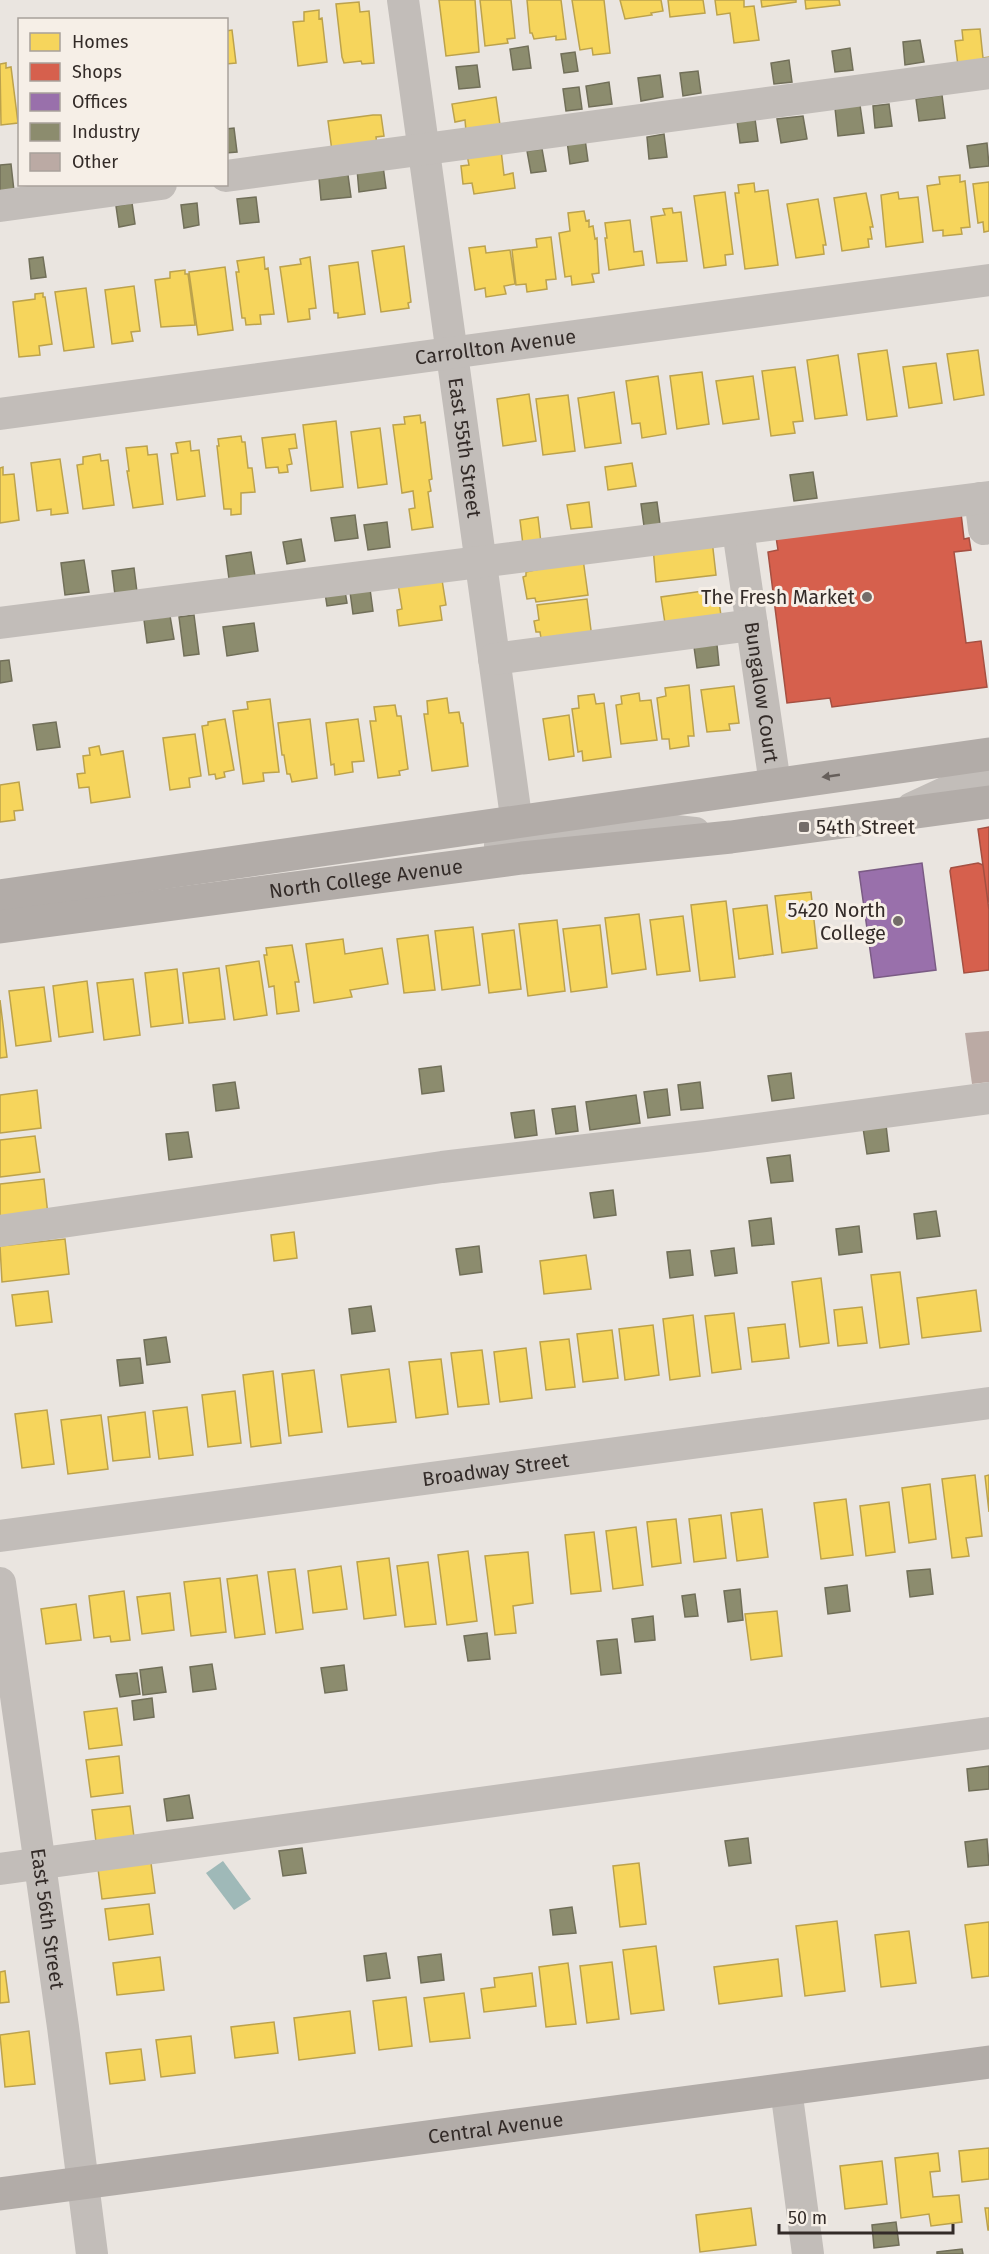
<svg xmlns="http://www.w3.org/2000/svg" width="989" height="2254" font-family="'Fira Sans',sans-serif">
  <rect width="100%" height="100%" fill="#eae5e0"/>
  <!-- water -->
  <path fill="#9fb9b8" d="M223,1861L251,1899L234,1910L206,1873Z"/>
  <!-- homes -->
  <path fill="#f6d55c" stroke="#bca24c" stroke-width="1.5" d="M439,0H475L479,52L446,56Z
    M480,0H511L515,38L507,39L508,43L485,46Z
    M527,0H561L566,39L556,40V36L534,39L532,33H530Z
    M572,0H604L610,53L593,55L592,48L580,50Z
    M620,0H661L663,11L651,13L652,15L625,19Z
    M668,0H703L705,13L670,17Z
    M715,0H744V7L754,6L759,40L734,43L730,13L717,15Z
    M761,0H796V2L762,7Z
    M805,0H839L840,5L806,9Z
    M359,2L360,12L369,11L374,63L362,64L361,61L344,63L342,57L336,4Z
    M319,10V19L322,18L327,62L298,66L293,22L304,21V12Z
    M980,29L983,58L989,57V63L958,66L955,41L963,40L962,30Z
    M232,30L236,63L226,64V31Z
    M6,63V68L11,67L18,123L1,125L0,64Z
    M496,97L500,125L466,131L465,120L455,122L452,104Z
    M373,115H381L384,136L376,137L377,145L332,151L328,121Z
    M501,150L504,175L513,173L515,188L474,194L472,183L463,184L461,166L469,165L467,155Z
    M960,175V182L965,181L970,227L961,228L962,234L943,236V230L933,231L927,186L940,184L939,177Z
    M989,182V231L984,232L983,222L978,223L973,184Z
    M754,183L755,192L768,190L778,265L745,269L735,193H739L738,185Z
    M725,192L733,254L725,255L726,265L704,268L694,196Z
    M898,192L899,199L918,197L923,242L886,247L881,195Z
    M866,193L873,227H870L872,239H868L869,247L842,251L834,198Z
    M818,199L826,245H823L824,254L796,258L787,204Z
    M672,208L673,213L681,212L687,261L657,263L651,217L665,215L663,209Z
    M584,211L586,221L589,220V227L593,226L595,239L597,238L599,273L592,274L594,282L572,285L571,276L565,277L559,233L570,231L568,213Z
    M630,220L634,252L642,251L644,265L609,270L605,238H607L605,223Z
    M551,237L556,279L546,280L547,289L527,292L526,284L516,285L512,250L537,247L536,239Z
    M404,246L411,302L408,303L409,308L381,312L372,251Z
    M485,246L486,253L510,250L515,284L504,286L506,294L486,297L485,288L475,290L469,248Z
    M264,257L265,269L268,268L274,314L260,315L261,324L246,325L245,318H242L236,272H239L237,261Z
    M310,257L316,308L309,309L310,319L288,322L280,267L301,264L300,259Z
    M358,262L365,314L338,318V313H334L329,266Z
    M225,267L233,330L198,335L189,272Z
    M185,270V274H188L195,325L161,327L155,280L170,278V272Z
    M134,286L140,331L131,332L133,341L112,344L105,290Z
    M86,288L94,347L64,351L55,292Z
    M43,293V297H45L52,344L39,346L40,355L19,357L13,302L35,299V294Z
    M887,350L897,416L867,420L858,354Z
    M978,350L984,395L954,400L947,354Z
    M838,355L847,415L815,419L807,360Z
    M936,363L942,403L909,408L903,367Z
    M795,367L803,421L793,422L795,433L771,436L762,371Z
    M702,372L709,424L677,429L670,376Z
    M658,376L666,434L642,438L640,423L632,424L626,381Z
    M753,376L759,419L723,424L716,381Z
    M614,392L621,443L585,448L578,398Z
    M529,394L536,441L503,446L497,399Z
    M568,395L575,451L543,455L536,399Z
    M420,415L421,423L425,422L432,479L429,480L431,491L428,492L433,527L412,530L409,509L415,508L413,491L402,493L393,425L405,424L404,417Z
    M336,421L343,487L311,491L303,425Z
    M380,428L387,484L358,488L351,432Z
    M295,434L297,448L289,449L292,464L287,465L288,472L279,473L278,467L266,468L262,438Z
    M241,436L242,442H245L248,468H252L255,492L241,493V514L231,515V509H224L217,446H219L218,439Z
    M190,441L191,451L199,450L205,496L177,500L171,454L178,453L176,443Z
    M147,446L148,455L157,454L163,504L133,508L127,471H129L126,448Z
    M100,454L101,461L108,460L114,505L83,509L77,465L83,464V457Z
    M60,459L68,513L51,515V509L37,511L31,463Z
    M632,463L636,486L608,490L605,467Z
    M3,467V475L14,474L19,520L0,523V468Z
    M589,502L592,527L571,529L567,505Z
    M538,517L541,543L523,545L520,520Z
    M712,540L716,575L656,582L653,547Z
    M583,559L588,595L536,602L535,598L527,599L523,577L526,576V572Z
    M442,580L446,605L440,606L442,620L399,626L397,610L402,609L398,584Z
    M717,589L722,622L666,630L661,597Z
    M587,599L592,638L542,644L540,632H536L534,621L539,620L537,605Z
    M689,685L694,736H688L689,746L670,749L669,739H662L657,698L666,696L665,688Z
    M734,686L739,723L729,724L730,730L707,732L701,690Z
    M639,693L640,701L651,700L657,740L621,744L616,705L622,704L621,696Z
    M594,694L596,704L604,703L611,757L583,761L582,751L578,752L572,709L579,708L578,696Z
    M447,698L449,713L459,712L461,723H463L468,766L432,771L424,714H428L427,701Z
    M270,699L279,772L263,773L264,781L243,784L233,711L248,709L247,702Z
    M395,705L397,716H401L408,769L399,771L400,775L378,778L370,721H376L374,707Z
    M569,715L574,756L549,760L543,719Z
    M225,719L234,770L224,772L225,777L216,779L215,774L209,775L202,726L208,725V722Z
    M310,719L317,778L292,782L290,774H287L284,755H282L278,723Z
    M358,719L364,761L352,762L353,772L335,775L334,764L331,765L326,723Z
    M195,734L201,776L189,778L190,787L170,790L163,738Z
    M99,746L101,755L123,751L130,797L91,803L89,787L79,788L77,774L85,773L83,756L90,755L89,748Z
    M19,782L23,810L14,811L15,820L0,822V785Z
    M811,892L817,948L782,953L775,896Z
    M726,901L735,977L700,981L691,905Z
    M767,905L773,954L739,959L733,909Z
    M639,914L646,969L612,974L605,918Z
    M683,916L690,971L657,975L650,920Z
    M557,920L565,991L528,996L519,924Z
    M600,925L607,987L571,992L563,929Z
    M473,927L480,985L442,990L435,931Z
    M514,930L521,989L489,993L482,934Z
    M428,935L435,990L404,993L397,939Z
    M343,939L345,954L382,948L388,984L350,990L352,997L314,1003L306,944Z
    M292,945L299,982H295L299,1011L277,1014L274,986L269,987L264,955H267L266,948Z
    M259,961L267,1015L234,1020L226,966Z
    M219,968L225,1019L189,1023L183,973Z
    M177,969L183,1023L151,1027L145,973Z
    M133,979L140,1035L104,1040L97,983Z
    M87,981L93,1032L59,1037L53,986Z
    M44,987L51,1041L16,1046L9,991Z
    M0,1000L7,1057L0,1058Z
    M37,1090L41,1128L0,1133V1095Z
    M35,1136L40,1172L0,1177V1140Z
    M44,1179L48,1215L0,1221V1184Z
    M294,1232L297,1258L274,1261L271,1235Z
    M65,1239L69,1274L2,1282L0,1246Z
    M586,1255L591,1289L544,1294L540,1261Z
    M900,1272L909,1344L880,1348L871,1275Z
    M821,1278L829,1343L800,1347L792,1282Z
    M976,1290L981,1331L922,1338L917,1298Z
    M48,1291L52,1322L16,1326L12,1295Z
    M862,1307L867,1343L838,1346L834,1310Z
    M734,1313L741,1369L712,1373L705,1316Z
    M693,1315L700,1376L670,1380L663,1319Z
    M785,1324L789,1358L752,1362L748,1328Z
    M653,1325L659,1375L625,1380L619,1329Z
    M612,1330L618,1378L583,1382L577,1334Z
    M569,1339L575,1387L546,1390L540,1342Z
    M526,1348L532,1398L500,1402L494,1352Z
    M482,1350L489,1404L458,1407L451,1353Z
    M441,1359L448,1414L416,1418L409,1362Z
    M389,1369L396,1422L348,1427L341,1375Z
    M314,1370L322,1432L289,1436L282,1374Z
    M273,1371L281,1443L251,1447L243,1375Z
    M235,1391L241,1443L208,1447L202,1395Z
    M187,1407L193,1455L159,1459L153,1411Z
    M47,1410L54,1464L22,1468L15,1414Z
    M145,1412L150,1457L113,1461L108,1417Z
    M101,1415L108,1469L68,1474L61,1420Z
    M975,1475L982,1536L966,1538L969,1556L952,1558L942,1479Z
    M989,1475V1512L985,1476Z
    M930,1484L936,1539L909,1543L902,1488Z
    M846,1499L853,1555L821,1559L814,1503Z
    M889,1502L895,1552L866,1556L860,1506Z
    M762,1509L768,1557L737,1561L731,1513Z
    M721,1515L726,1558L694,1562L689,1519Z
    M676,1519L681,1563L652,1567L647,1522Z
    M636,1527L643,1585L613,1589L606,1531Z
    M594,1532L601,1591L571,1594L565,1535Z
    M468,1551L477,1621L447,1625L438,1555Z
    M528,1552L533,1603L513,1606L516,1633L495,1635L485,1556Z
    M389,1558L396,1615L364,1619L357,1562Z
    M428,1562L436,1624L405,1627L397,1566Z
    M341,1566L347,1609L313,1613L308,1571Z
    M295,1569L303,1629L276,1633L268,1572Z
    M257,1575L265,1634L235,1638L227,1579Z
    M220,1578L226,1632L191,1636L184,1582Z
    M124,1591L130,1640L111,1642L110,1636L94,1638L89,1596Z
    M170,1593L174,1630L142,1634L137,1597Z
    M76,1604L81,1640L46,1644L41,1609Z
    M777,1611L782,1656L751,1660L745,1614Z
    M117,1708L122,1745L89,1749L84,1712Z
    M119,1756L123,1793L91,1797L86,1760Z
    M130,1806L134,1837L96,1842L92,1810Z
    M151,1863L155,1893L102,1899L98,1869Z
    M639,1863L646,1924L620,1927L613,1866Z
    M149,1904L153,1934L109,1940L105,1909Z
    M837,1921L845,1991L805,1996L796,1926Z
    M989,1922V1976L972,1978L965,1925Z
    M909,1931L916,1983L881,1987L875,1935Z
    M656,1946L664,2010L631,2014L623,1950Z
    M160,1957L164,1990L117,1995L113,1963Z
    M778,1959L782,1996L719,2004L714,1967Z
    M612,1962L619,2019L587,2023L580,1966Z
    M568,1963L576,2024L546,2027L539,1967Z
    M5,1971L9,2002L0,2003V1972Z
    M532,1973L536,2006L484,2012L481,1989L495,1987L494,1978Z
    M464,1993L470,2038L430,2042L424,1998Z
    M406,1997L412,2046L379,2050L373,2001Z
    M350,2011L355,2053L299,2060L294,2018Z
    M274,2022L278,2053L235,2058L231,2027Z
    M29,2031L35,2084L5,2087L0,2035Z
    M191,2036L195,2073L161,2077L156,2040Z
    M141,2049L145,2080L110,2084L106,2053Z
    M989,2148V2179L962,2182L959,2151Z
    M938,2153L940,2171L930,2172L933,2197L959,2195L962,2222L931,2226L929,2214L901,2218L895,2158Z
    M882,2161L887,2204L845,2209L840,2166Z
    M751,2208L756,2245L700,2252L696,2215Z
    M985,2208H989V2230H988Z"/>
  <!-- shops -->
  <path fill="#d6604d" stroke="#a55042" stroke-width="1.5" d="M961,513L964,539L969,538L971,550L954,552L966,643L981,641L987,687L832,707L830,698L787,703L768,552L778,550L776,537Z
    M989,827V902H988L978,829Z
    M978,863L983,865L989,910V970L964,973L950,871L951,868Z"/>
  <!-- offices -->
  <path fill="#9970ab" stroke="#7a5b84" stroke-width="1.5" d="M922,863L936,970L874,978L859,872Z"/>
  <!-- industry -->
  <path fill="#8c8c6e" stroke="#716f59" stroke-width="1.5" d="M920,40L924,62L905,65L903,42Z
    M528,46L531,68L513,70L510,49Z
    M850,48L853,70L835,72L832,51Z
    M575,52L578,71L564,73L561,54Z
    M789,60L792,82L774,84L771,63Z
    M477,65L480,87L459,89L456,67Z
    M698,71L701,93L683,96L680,73Z
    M660,75L663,97L641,101L638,78Z
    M609,82L612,104L589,107L586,86Z
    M579,87L582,109L566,111L563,89Z
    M942,95L945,118L919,121L916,99Z
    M889,104L892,126L875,128L873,106Z
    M860,105L864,133L838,136L835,108Z
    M803,116L807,139L781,143L777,119Z
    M755,119L758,141L740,143L737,121Z
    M234,128L237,152L226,153V129Z
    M664,134L667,157L649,159L647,137Z
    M585,139L588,161L570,164L567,141Z
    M987,143L989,166L970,168L967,146Z
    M542,149L546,171L531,173L527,151Z
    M11,164L14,191L0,193V165Z
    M383,166L386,188L359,192L357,169Z
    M348,175L351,197L321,200L319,178Z
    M256,197L259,222L240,224L237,199Z
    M132,203L135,224L119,227L116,206Z
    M197,203L199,225L184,228L181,205Z
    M43,257L46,277L31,279L29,259Z
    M813,472L817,498L794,501L790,475Z
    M657,502L660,524L644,526L641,504Z
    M355,515L358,538L335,541L331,518Z
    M387,522L390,547L368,550L364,525Z
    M301,539L305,561L287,564L283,542Z
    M251,552L255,576L229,579L226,556Z
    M84,560L89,592L65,595L61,563Z
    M134,568L137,592L115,595L112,571Z
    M370,589L373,611L353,614L350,592Z
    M345,591L347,603L327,606L325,593Z
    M194,615L199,654L184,656L179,617Z
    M170,616L174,639L147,643L144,620Z
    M254,623L258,651L227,656L223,627Z
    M717,645L719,665L697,668L694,647Z
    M9,660L12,681L0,683V661Z
    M56,722L60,747L37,750L33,725Z
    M441,1066L444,1091L422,1094L419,1069Z
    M791,1073L794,1098L772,1101L768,1076Z
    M235,1082L239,1108L216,1111L213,1085Z
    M700,1082L703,1108L681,1110L678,1085Z
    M667,1089L670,1115L648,1118L644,1092Z
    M636,1095L640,1123L590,1130L586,1102Z
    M575,1106L578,1131L556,1134L552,1109Z
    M534,1110L537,1135L515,1138L511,1113Z
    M886,1125L889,1151L867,1154L863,1128Z
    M188,1132L192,1157L169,1160L166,1134Z
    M790,1155L793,1181L771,1183L767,1158Z
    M613,1190L616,1215L594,1218L590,1193Z
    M936,1211L940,1236L917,1239L914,1214Z
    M771,1218L774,1244L752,1246L749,1221Z
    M859,1226L862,1252L839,1255L836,1229Z
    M479,1246L482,1272L460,1275L456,1249Z
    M734,1248L737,1273L715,1276L711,1251Z
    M690,1250L693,1275L670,1278L667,1252Z
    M371,1306L375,1331L352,1334L349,1309Z
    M166,1337L170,1362L147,1365L144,1340Z
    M140,1358L143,1383L120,1386L117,1360Z
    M930,1569L933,1594L910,1597L907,1571Z
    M847,1585L850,1611L828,1614L825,1588Z
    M740,1589L743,1620L728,1622L724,1591Z
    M695,1594L698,1616L685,1617L682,1596Z
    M653,1616L655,1640L635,1642L632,1619Z
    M487,1633L490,1659L468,1661L464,1636Z
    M617,1639L621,1673L601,1675L597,1641Z
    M212,1664L216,1689L193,1692L190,1667Z
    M344,1665L347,1690L325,1693L321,1668Z
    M162,1667L166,1692L143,1695L140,1670Z
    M137,1673L140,1694L120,1697L116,1675Z
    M152,1698L154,1717L134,1720L132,1701Z
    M989,1766V1789L969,1791L967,1769Z
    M189,1795L193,1818L167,1821L164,1799Z
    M748,1838L751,1863L729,1866L725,1841Z
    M987,1839L989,1865L968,1867L965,1842Z
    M302,1848L306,1873L283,1876L279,1851Z
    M572,1907L576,1933L553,1935L550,1910Z
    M386,1953L390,1978L367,1981L364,1956Z
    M441,1954L444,1980L421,1983L418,1957Z
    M896,2222L899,2245L874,2248L872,2225Z
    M962,2249L963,2254H937V2252Z"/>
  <!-- building -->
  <path fill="#bbaaa4" d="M989,1031V1082L972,1084L965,1033Z"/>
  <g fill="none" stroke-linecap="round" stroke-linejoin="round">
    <!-- minor -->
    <g stroke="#c2bdb9" stroke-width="32">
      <path id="s1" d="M403,0L517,824"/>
      <path d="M226,176L989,73"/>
      <path d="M0,206L161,184"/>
      <path id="s2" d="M0,414L989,280"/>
      <path d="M980,498L984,529"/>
      <path id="s3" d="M738,530L775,784"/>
      <path d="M0,623L989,497"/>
      <path d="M494,659L752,625"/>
      <path d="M912,808L966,783L989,780"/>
      <path d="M500,845L637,827L695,833"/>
      <path d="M0,1231L442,1167L705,1136L989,1098"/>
      <path id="s4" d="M0,1536L989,1403"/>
      <path id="s5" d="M0,1583L63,2027L92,2254"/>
      <path d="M0,1869L989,1733"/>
      <path d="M786,2089L808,2254"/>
    </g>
    <!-- major -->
    <g stroke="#b2aca8" stroke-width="33">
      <path d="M0,896L989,754"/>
      <path id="s6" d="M0,927L522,858L731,837L989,802"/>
      <path id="s7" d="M0,2194L989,2062"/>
    </g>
  </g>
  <!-- one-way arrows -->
  <defs><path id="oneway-solid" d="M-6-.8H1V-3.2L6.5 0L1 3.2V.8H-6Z" transform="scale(1.5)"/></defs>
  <use fill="#665f5b" href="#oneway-solid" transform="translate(831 776) rotate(172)"/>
  <!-- markers -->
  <g fill="#736c68" stroke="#f6efe7" stroke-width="2">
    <circle cx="867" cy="597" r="6"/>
    <rect x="798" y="821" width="12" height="12" rx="3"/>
    <circle cx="898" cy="921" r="6"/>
  </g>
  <g text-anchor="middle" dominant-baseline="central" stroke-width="6" stroke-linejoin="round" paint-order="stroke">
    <!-- street labels -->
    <g font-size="20" fill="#332b28" stroke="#f6efe7">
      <text stroke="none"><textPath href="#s2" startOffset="500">Carrollton Avenue</textPath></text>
      <text stroke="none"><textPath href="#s1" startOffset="452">East 55th Street</textPath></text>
      <text stroke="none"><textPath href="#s3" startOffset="164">Bungalow Court</textPath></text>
      <text stroke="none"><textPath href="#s6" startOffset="369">North College Avenue</textPath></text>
      <text stroke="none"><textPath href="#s4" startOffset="500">Broadway Street</textPath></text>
      <text stroke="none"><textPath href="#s5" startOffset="339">East 56th Street</textPath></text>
      <text stroke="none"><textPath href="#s7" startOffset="500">Central Avenue</textPath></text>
    </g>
    <!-- poi labels -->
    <g font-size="20" fill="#332b28" stroke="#f6efe7" text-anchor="end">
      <text x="855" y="597">The Fresh Market</text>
      <text x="816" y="827" text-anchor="start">54th Street</text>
      <text x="886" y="910">5420 North<tspan x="886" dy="23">College</tspan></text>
    </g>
  </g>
  <!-- legend -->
  <rect x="18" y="18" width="210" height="168" fill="#f6efe7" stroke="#a8a19b" stroke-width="1.5"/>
  <rect x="30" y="33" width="30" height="18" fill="#f6d55c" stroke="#a8a19b" stroke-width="1.5"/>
  <text x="72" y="48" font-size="18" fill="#332b28">Homes</text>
  <rect x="30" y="63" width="30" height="18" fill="#d6604d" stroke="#a8a19b" stroke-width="1.5"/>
  <text x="72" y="78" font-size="18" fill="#332b28">Shops</text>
  <rect x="30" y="93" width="30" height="18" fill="#9970ab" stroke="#a8a19b" stroke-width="1.5"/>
  <text x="72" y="108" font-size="18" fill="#332b28">Offices</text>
  <rect x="30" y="123" width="30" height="18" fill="#8c8c6e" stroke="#a8a19b" stroke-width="1.5"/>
  <text x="72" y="138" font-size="18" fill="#332b28">Industry</text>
  <rect x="30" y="153" width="30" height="18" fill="#bbaaa4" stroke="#a8a19b" stroke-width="1.5"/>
  <text x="72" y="168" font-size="18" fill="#332b28">Other</text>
  <!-- scale -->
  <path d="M779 2224v9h174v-9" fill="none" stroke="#332b28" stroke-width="3"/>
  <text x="788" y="2224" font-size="18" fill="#332b28" stroke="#f6efe7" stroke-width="4.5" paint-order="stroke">50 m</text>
</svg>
